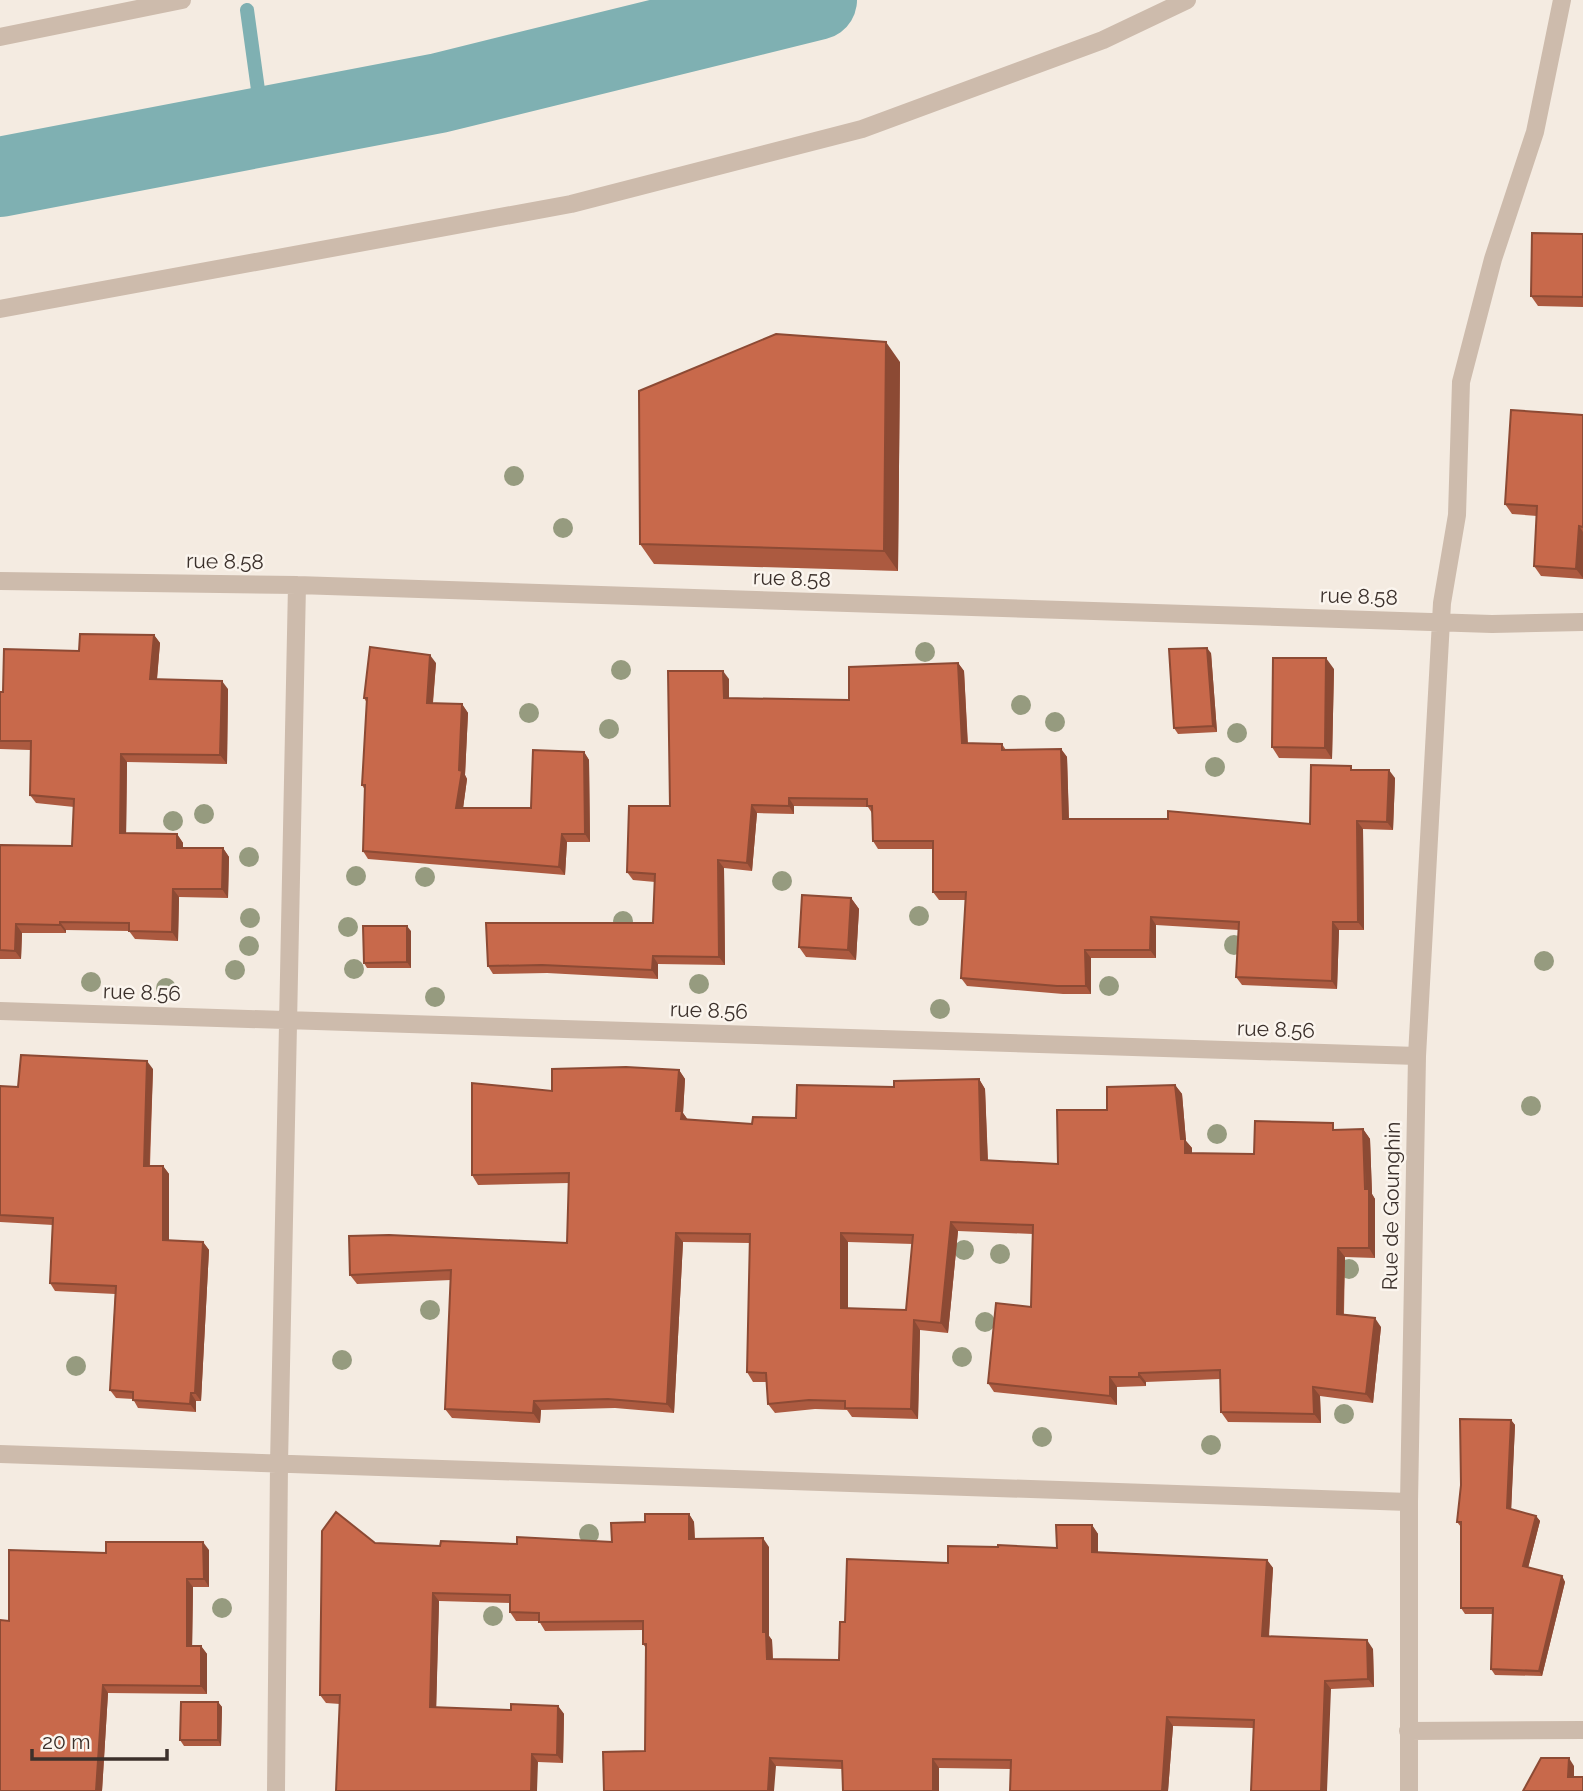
<svg xmlns="http://www.w3.org/2000/svg" width="1583" height="1791" font-family="Raleway,sans-serif">
  <rect width="100%" height="100%" fill="#f4ebe1"/>
  <g fill="none" stroke-linecap="round" stroke-linejoin="round">
    <!-- stream -->
    <path stroke="#7fb0b2" stroke-width="14" d="M247,10L263,126"/>
    <!-- river -->
    <path stroke="#7fb0b2" stroke-width="80" d="M0,177L439,93L817,0"/>
    <!-- minor -->
    <path stroke="#cdbbac" stroke-width="18" d="M0,37L182,0
      M0,309L571,204L862,129L1103,40L1187,0
      M0,581L297,585L1492,624L1583,622
      M0,1011L1417,1056
      M0,1454L1409,1502
      M1408,1731L1583,1730
      M276,1791L279,1464L297,585
      M1409,1791V1502L1417,1056L1442,603L1457,515L1461,382L1493,259L1535,132L1562,0"/>
  </g>
  <!-- trees -->
  <g fill="#969b7f">
    <circle cx="514" cy="476" r="10"/>
    <circle cx="563" cy="528" r="10"/>
    <circle cx="925" cy="652" r="10"/>
    <circle cx="621" cy="670" r="10"/>
    <circle cx="1021" cy="705" r="10"/>
    <circle cx="529" cy="713" r="10"/>
    <circle cx="1055" cy="722" r="10"/>
    <circle cx="609" cy="729" r="10"/>
    <circle cx="1237" cy="733" r="10"/>
    <circle cx="1215" cy="767" r="10"/>
    <circle cx="204" cy="814" r="10"/>
    <circle cx="173" cy="821" r="10"/>
    <circle cx="249" cy="857" r="10"/>
    <circle cx="356" cy="876" r="10"/>
    <circle cx="425" cy="877" r="10"/>
    <circle cx="782" cy="881" r="10"/>
    <circle cx="919" cy="916" r="10"/>
    <circle cx="250" cy="918" r="10"/>
    <circle cx="623" cy="921" r="10"/>
    <circle cx="348" cy="927" r="10"/>
    <circle cx="1234" cy="945" r="10"/>
    <circle cx="249" cy="946" r="10"/>
    <circle cx="1544" cy="961" r="10"/>
    <circle cx="354" cy="969" r="10"/>
    <circle cx="235" cy="970" r="10"/>
    <circle cx="91" cy="982" r="10"/>
    <circle cx="699" cy="984" r="10"/>
    <circle cx="1109" cy="986" r="10"/>
    <circle cx="166" cy="988" r="10"/>
    <circle cx="435" cy="997" r="10"/>
    <circle cx="940" cy="1009" r="10"/>
    <circle cx="1531" cy="1106" r="10"/>
    <circle cx="1217" cy="1134" r="10"/>
    <circle cx="964" cy="1250" r="10"/>
    <circle cx="1000" cy="1254" r="10"/>
    <circle cx="1349" cy="1269" r="10"/>
    <circle cx="430" cy="1310" r="10"/>
    <circle cx="985" cy="1322" r="10"/>
    <circle cx="962" cy="1357" r="10"/>
    <circle cx="342" cy="1360" r="10"/>
    <circle cx="76" cy="1366" r="10"/>
    <circle cx="1344" cy="1414" r="10"/>
    <circle cx="1042" cy="1437" r="10"/>
    <circle cx="1211" cy="1445" r="10"/>
    <circle cx="589" cy="1534" r="10"/>
    <circle cx="222" cy="1608" r="10"/>
    <circle cx="493" cy="1616" r="10"/>
  </g>
  <!-- wall -->
  <path fill="#ac5a40" fill-rule="evenodd" d="M1583,234V307L1538,306L1531,296Z
    M900,362L898,571L654,564L640,544Z
    M1583,415V579L1541,576L1534,566L1537,516L1512,514L1505,504Z
    M154,635L160,643L157,680L228,689L227,764L127,762L126,833L177,834L183,843V848H223L229,857L228,898L179,897L178,941L135,939L129,931L66,930V933H22L21,959H0V845L72,846L74,807L36,803L30,795V750L0,749V692H3L79,651Z
    M1211,653L1217,732L1178,734L1174,728Z
    M436,663L433,703L462,704L468,713L465,775L467,779L463,808H531L584,752L589,760L590,842H567L565,875L368,859L363,851L365,790L362,785L367,703L364,698Z
    M958,663L964,671L968,744H1002L1006,750L1061,749L1067,757L1069,819L1310,824L1353,770L1395,778L1393,830L1363,829L1364,930H1339L1337,989L1242,985L1236,977L1239,930L1156,925V958H1091V994H1063L967,986L961,978L966,900H939L933,892V849H878L873,841L872,813L868,807L794,806V814L757,813L752,871L724,868L725,965L658,964V979L547,973L493,974L488,966L653,923L655,882L633,880L627,872L670,806L729,679V698L849,700Z
    M1334,669L1332,759L1279,758L1272,747Z
    M851,898L859,909L856,960L806,957L799,947Z
    M411,931V968H367L364,963Z
    M153,1069L150,1166H163L169,1174V1240L203,1242L209,1250L201,1401H196V1412L138,1408L133,1399L116,1398L110,1390L115,1294L55,1291L50,1283L53,1225L0,1222V1086L18,1087Z
    M679,1070L685,1079L683,1113L688,1120L752,1124L796,1118L894,1087L979,1079L985,1089L988,1160L1058,1164L1107,1110L1175,1085L1182,1094L1186,1141L1192,1148V1154H1254L1337,1130L1363,1129L1370,1139L1372,1194L1375,1199V1258L1345,1257L1344,1314L1381,1327L1373,1403L1320,1396L1321,1423L1228,1422L1221,1412L1220,1379L1146,1382V1386L1117,1387V1405L994,1392L988,1383L1031,1307L1033,1234L958,1231L948,1333L920,1330L918,1419L852,1417L847,1410L815,1409L775,1413L768,1404L767,1382H753L747,1372L750,1243L683,1242L674,1413L615,1408L541,1410L540,1423L452,1418L445,1409L451,1280L357,1284L350,1275L567,1243L569,1183L478,1185L472,1175L552,1091ZM848,1242L913,1244L906,1310L848,1308Z
    M1511,1420L1515,1425L1511,1509L1536,1516L1540,1521L1528,1568L1562,1576L1565,1582L1542,1676L1495,1675L1491,1669L1493,1614H1465L1461,1608V1527L1457,1522Z
    M689,1514L694,1522L695,1539L769,1547V1636L772,1640L773,1659L839,1660L845,1622L948,1563L1057,1548L1092,1525L1098,1534V1552L1267,1560L1273,1568L1269,1637L1373,1649L1374,1687L1331,1689L1253,1728L1173,1726L1168,1791H1010L1011,1769L939,1768V1791H843L842,1769L776,1766L645,1751L646,1648L643,1644V1630L545,1631L539,1621H516L510,1612V1603L439,1601L436,1708L511,1710L558,1706L564,1714L563,1763L538,1762L340,1704L326,1703L320,1695L375,1543L440,1546L612,1542L645,1522Z
    M209,1550V1587H193L192,1646H201L207,1654V1694L108,1693L102,1791H0L9,1621L106,1553Z
    M218,1702L222,1707L221,1746H184L180,1740Z"/>
  <!-- shaded-wall -->
  <path fill="#8c4a34" d="M886,342L900,362L898,571L884,551Z
    M1579,526L1583,532V578L1576,569Z
    M154,635L160,643L156,688L150,679Z
    M1207,648L1211,653L1217,732L1213,726Z
    M430,655L436,663L432,711L427,703Z
    M1326,658L1334,669L1332,759L1325,748Z
    M958,663L964,671L968,752L962,743Z
    M723,671L729,679V706L724,698Z
    M222,681L228,689L227,764L220,755Z
    M462,704L468,713L465,775L467,779L462,816L456,808Z
    M1061,749L1067,757L1069,827L1063,819Z
    M584,752L589,760L590,842L585,834Z
    M121,754L127,762L126,842L120,833Z
    M1389,770L1395,778L1393,830L1387,822Z
    M789,798L794,806V814L789,806Z
    M752,805L757,813L752,871L747,863Z
    M1357,821L1363,829L1364,930L1358,922Z
    M177,834L183,843V856L177,848Z
    M562,834L567,842L565,875L559,867Z
    M223,848L229,857L228,898L222,889Z
    M718,860L724,868L725,965L719,957Z
    M173,889L179,897L178,941L172,932Z
    M851,898L859,909L856,960L848,950Z
    M1151,917L1156,925V958L1150,950Z
    M60,922L66,930V933L60,925Z
    M1333,922L1339,930L1337,989L1332,981Z
    M16,924L22,933L21,959L15,951Z
    M407,926L411,931V968L407,962Z
    M1085,950L1091,958V994L1086,986Z
    M653,956L658,964V979L652,970Z
    M147,1061L153,1069L149,1174L144,1166Z
    M679,1070L685,1079L683,1113L688,1120V1129L676,1111Z
    M979,1079L985,1089L988,1169L981,1160Z
    M1175,1085L1182,1094L1186,1141L1192,1148V1163L1185,1153L1181,1139Z
    M1363,1129L1370,1139L1372,1194L1375,1199V1258L1369,1248Z
    M163,1166L169,1174V1248L163,1240Z
    M951,1222L958,1231L948,1333L941,1323Z
    M676,1233L683,1242L674,1413L667,1404Z
    M841,1233L848,1242V1317L841,1308Z
    M203,1242L209,1250L201,1401L195,1393Z
    M1338,1248L1345,1257L1343,1323L1337,1314Z
    M1375,1318L1381,1327L1373,1403L1366,1394Z
    M914,1320L920,1330L918,1419L911,1409Z
    M1139,1373L1146,1382V1386L1139,1377Z
    M1110,1377L1117,1387V1405L1110,1396Z
    M1313,1387L1320,1396L1321,1423L1314,1414Z
    M191,1393L196,1401V1412L190,1404Z
    M534,1401L541,1410L540,1423L533,1413Z
    M1511,1420L1515,1425L1511,1514L1507,1508Z
    M689,1514L694,1522L695,1547L689,1539Z
    M1536,1516L1540,1521L1527,1572L1523,1566Z
    M1092,1525L1098,1534V1561L1092,1552Z
    M763,1538L769,1547V1636L772,1640L773,1668L767,1659L763,1632Z
    M203,1542L209,1550V1587L204,1579Z
    M1267,1560L1273,1568L1268,1645L1262,1636Z
    M1562,1576L1565,1582L1542,1676L1539,1671Z
    M187,1579L193,1587L192,1654L187,1646Z
    M433,1593L439,1601L436,1716L430,1707Z
    M1367,1640L1373,1649L1374,1687L1368,1679Z
    M201,1646L207,1654V1694L201,1686Z
    M1325,1681L1331,1689L1327,1791H1321Z
    M103,1685L108,1693L102,1791H96Z
    M218,1702L222,1707L221,1746L218,1740Z
    M558,1706L564,1714L563,1763L557,1755Z
    M1167,1717L1173,1726L1168,1791H1162Z
    M532,1754L538,1762L537,1791H531Z
    M770,1758L776,1766L774,1791H768Z
    M1569,1758L1574,1766V1785L1568,1777Z
    M933,1759L939,1768V1791H933Z"/>
  <!-- building -->
  <path fill="#c8694b" stroke="#8c4a34" stroke-width="2" fill-rule="evenodd" d="M1532,233L1583,234V297L1531,296Z
    M776,334L886,342L884,551L640,544L639,391Z
    M1511,410L1583,415V527L1579,526L1576,569L1534,566L1537,506L1505,504Z
    M80,634L154,635L150,679L222,681L220,755L121,754L120,833L177,834V848H223L222,889H173L172,932L129,931V923L60,922V925L16,924L15,951L0,950V845L72,846L74,799L30,795L31,741H0V692H3L4,649L79,651Z
    M370,647L430,655L427,703L462,704L459,770L462,771L456,808H531L533,750L584,752L585,834H562L559,867L363,851L365,785H362L367,698H364Z
    M1207,648L1213,726L1174,728L1169,649Z
    M1273,658H1326L1325,748L1272,747Z
    M958,663L962,743L1002,744V750L1061,749L1063,819H1168V811L1310,824L1311,765L1351,766V770H1389L1387,822L1357,821L1358,922H1333L1332,981L1236,977L1239,922L1151,917L1150,950H1085L1086,986H1057L961,978L966,892H933V841H873L872,806H867V799L789,798V806L752,805L747,863L718,860L719,957L653,956L652,970L542,965L488,966L486,923H653L655,874L627,872L629,806H670L668,671H723L724,698L849,700V667Z
    M802,895L851,898L848,950L799,947Z
    M363,926H407V962L364,963Z
    M21,1055L147,1061L144,1166H163V1240L203,1242L195,1393H191L190,1404L133,1400V1392L110,1390L116,1286L50,1283L53,1218L0,1215V1086L18,1087Z
    M626,1067L679,1070L676,1111H682L681,1119L752,1124L753,1117L796,1118L797,1085L894,1087V1081L979,1079L981,1160L1058,1164L1057,1110H1107V1087L1175,1085L1181,1139H1185V1153L1254,1154L1255,1121L1333,1123V1130L1363,1129L1365,1189H1369V1248H1338L1337,1314L1375,1318L1366,1394L1313,1387L1314,1414L1221,1412L1220,1370L1139,1373V1377H1110V1396L988,1383L996,1303L1031,1307L1033,1225L951,1222L941,1323L914,1320L911,1409L845,1408V1401L809,1400L768,1404L766,1373L747,1372L750,1234L676,1233L667,1404L608,1399L534,1401L533,1413L445,1409L451,1270L350,1275L349,1236L389,1235L567,1243L569,1173L472,1175V1083L552,1091V1069ZM841,1233L913,1235L906,1310L841,1308Z
    M1460,1419L1511,1420L1507,1508L1536,1516L1523,1566L1562,1576L1539,1671L1491,1669L1493,1608H1461V1522H1457L1461,1485Z
    M336,1512L375,1543L440,1546L441,1541L517,1544V1537L612,1542L611,1523L645,1522V1514H689V1539L763,1538V1632H766L767,1659L839,1660L840,1622H845L847,1559L948,1563V1546L998,1547V1545L1057,1548L1056,1525H1092V1552L1267,1560L1262,1636L1367,1640L1368,1679L1325,1681L1321,1791H1251L1254,1720L1167,1717L1162,1791H1010L1011,1760L933,1759V1791H843L842,1761L770,1758L768,1791H604L603,1752L645,1751L646,1644H643V1621L539,1622V1613L510,1612V1595L433,1593L430,1707L511,1710V1704L558,1706L557,1755L532,1754L531,1791H336L340,1695H320L322,1531Z
    M106,1542H203L204,1579H187V1646H201V1686L103,1685L96,1791H0V1620L9,1621V1550L106,1553Z
    M181,1702H218V1740H180Z
    M1541,1758H1569L1568,1777H1583V1791H1523Z"/>
  <g text-anchor="middle" dominant-baseline="central" stroke-width="5" stroke-linejoin="round" paint-order="stroke">
    <!-- street labels -->
    <g font-size="21" fill="#3b302b" stroke="#fbf5ee">
      <text transform="translate(225 561) rotate(1)">rue 8.58</text>
      <text transform="translate(792 578) rotate(2)">rue 8.58</text>
      <text transform="translate(1359 596) rotate(2)">rue 8.58</text>
      <text transform="translate(142 992) rotate(2)">rue 8.56</text>
      <text transform="translate(709 1010) rotate(2)">rue 8.56</text>
      <text transform="translate(1276 1029) rotate(2)">rue 8.56</text>
      <text transform="translate(1391 1206) rotate(-89)">Rue de Gounghin</text>
    </g>
  </g>
  <!-- scale -->
  <path d="M32 1749v10h135v-10" fill="none" stroke="#3b302b" stroke-width="3.5"/>
  <text x="42" y="1749" font-size="21" fill="#3b302b" stroke="#fbf5ee" stroke-width="5" paint-order="stroke">20 m</text>
</svg>
